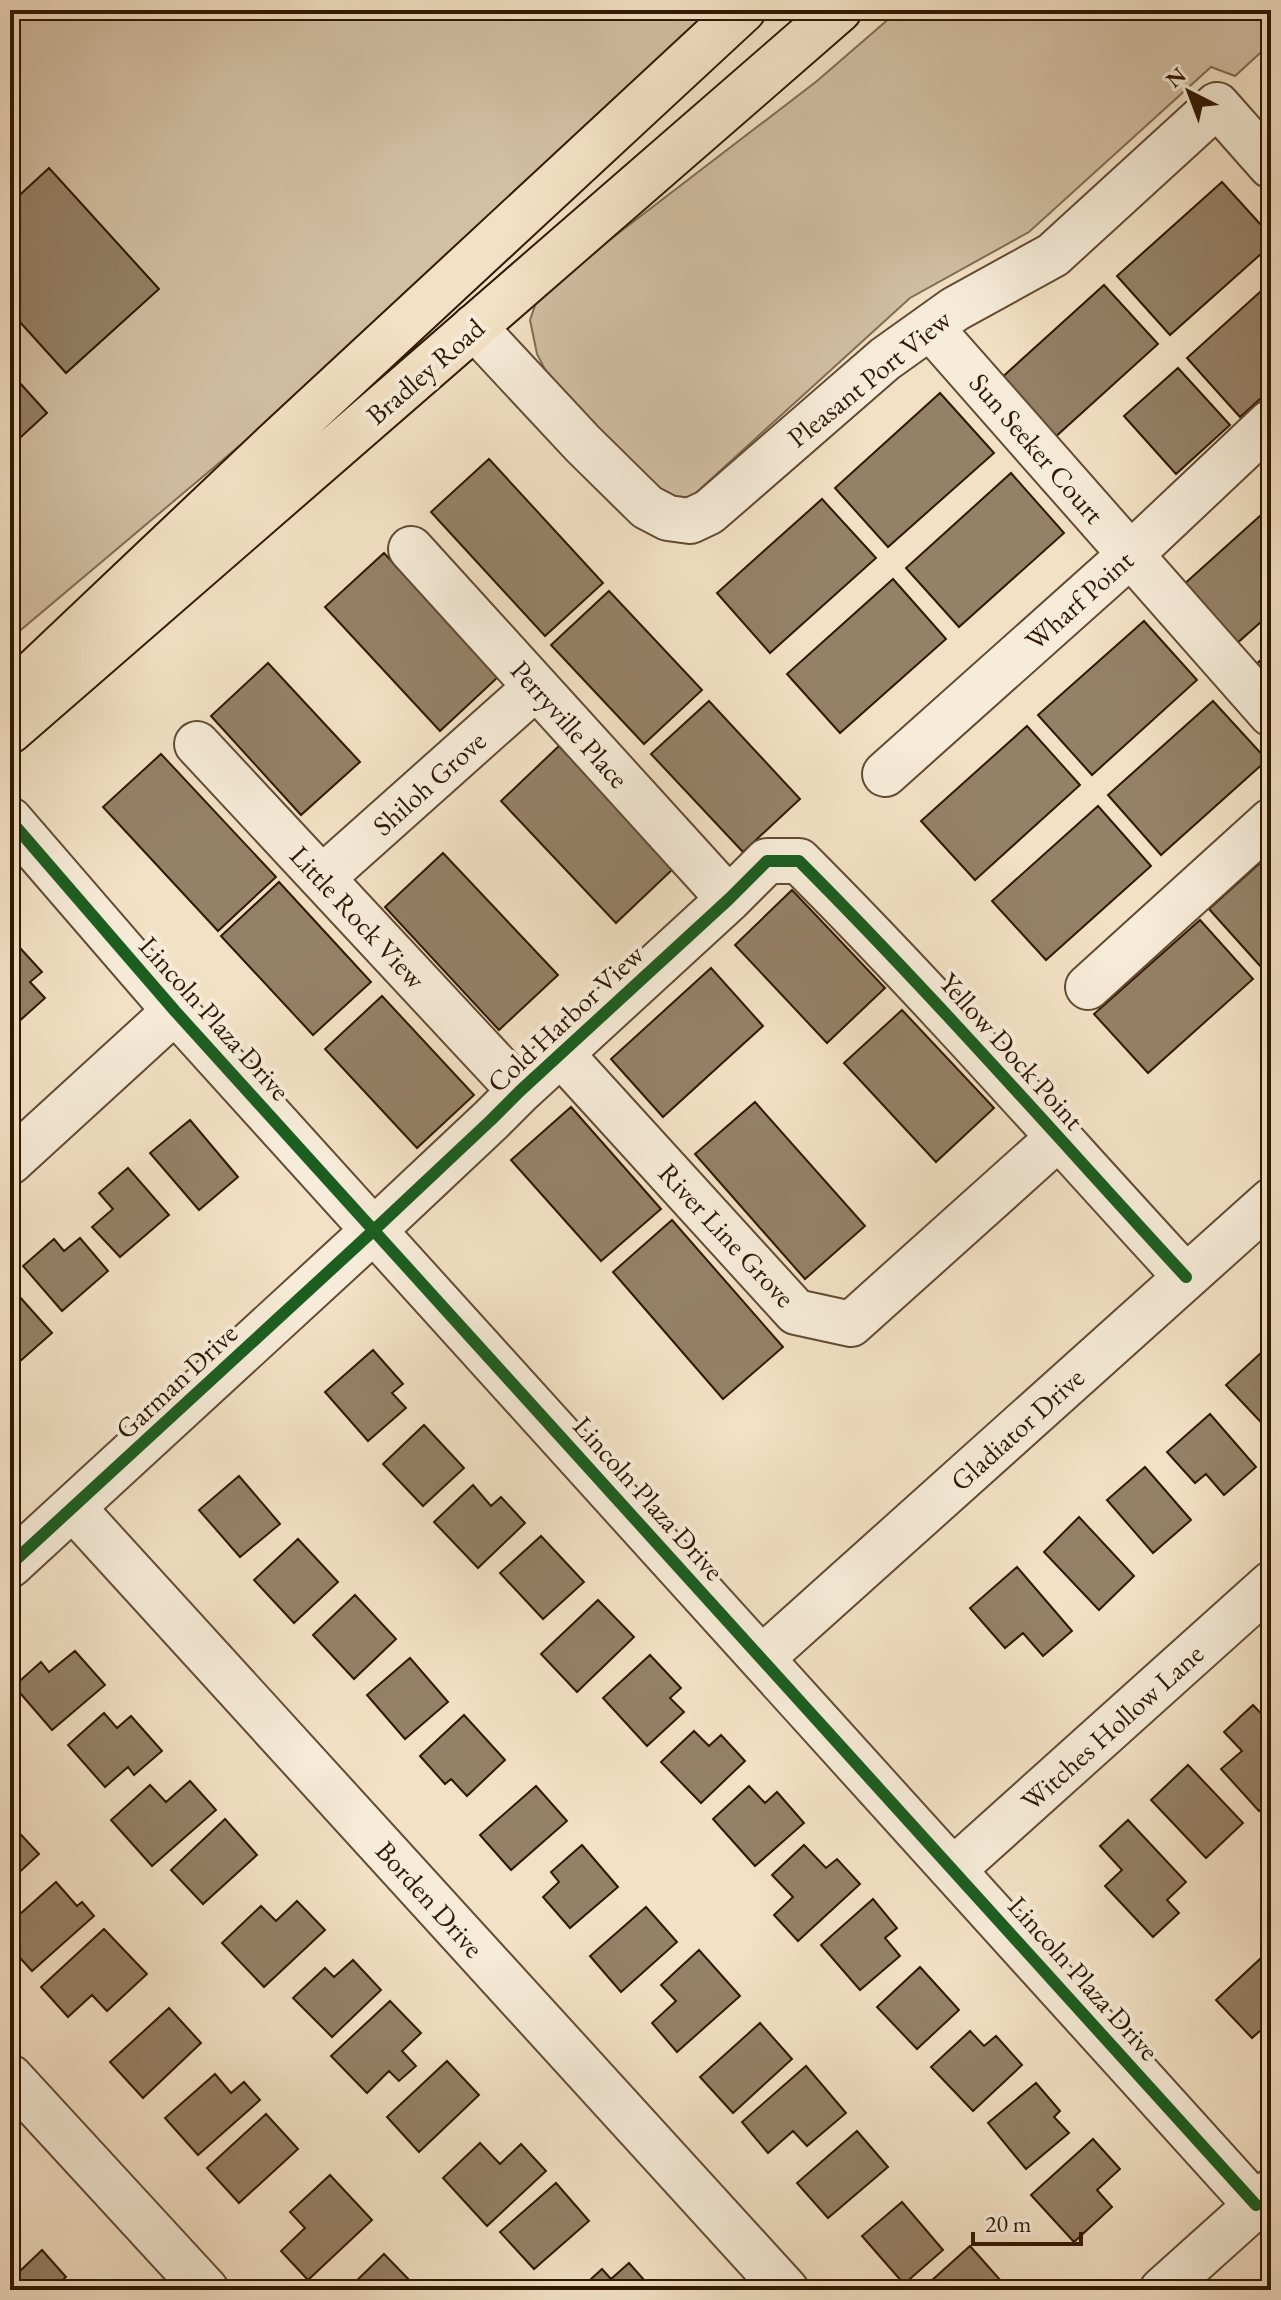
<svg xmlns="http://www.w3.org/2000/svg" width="1281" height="2300" font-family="'EB Garamond',serif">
  <rect width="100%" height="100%" fill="#f3e1c5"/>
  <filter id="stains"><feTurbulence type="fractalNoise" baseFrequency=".0025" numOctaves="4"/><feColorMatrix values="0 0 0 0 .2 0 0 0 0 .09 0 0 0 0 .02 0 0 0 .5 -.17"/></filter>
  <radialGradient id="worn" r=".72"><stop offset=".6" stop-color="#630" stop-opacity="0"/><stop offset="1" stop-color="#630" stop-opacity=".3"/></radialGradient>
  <!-- green -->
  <path fill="#d2bfa4" stroke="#816c54" stroke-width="2" d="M10,10H712L395,324L244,442L10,639Z
    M899,10H1271V43L1235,76L1211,67L1029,232L910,298L687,501L669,499L552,383L537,354L530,320L539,294L817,81Z"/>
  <!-- building -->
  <path fill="#958168" stroke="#301803" stroke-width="2" d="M49,168L159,289L66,373L10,311V204Z
    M1222,182L1271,236V245L1170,335L1117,276Z
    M1271,282V389L1240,417L1187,358Z
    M1104,285L1158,344L1053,439L999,380Z
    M1178,368L1230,425L1176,474L1124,416Z
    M10,372L47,413L10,447Z
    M940,393L994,453L888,547L835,488Z
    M489,459L603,583L545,636L431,512Z
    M1011,473L1064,533L959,627L906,568Z
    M822,499L876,558L770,653L717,593Z
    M1271,506V613L1235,645L1182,586Z
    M384,553L498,677L440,731L325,607Z
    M893,579L946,639L840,733L787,674Z
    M609,591L702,690L644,744L551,645Z
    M1144,621L1197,680L1092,775L1038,715Z
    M1271,651V685L1254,666Z
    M268,663L360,762L301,815L211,716Z
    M709,701L800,799L743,852L651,754Z
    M1213,701L1267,760L1161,855L1108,795Z
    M1027,726L1080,785L975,880L921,821Z
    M559,746L674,868L616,923L501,801Z
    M161,754L276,877L218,931L103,807Z
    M1098,806L1151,866L1046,960L992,901Z
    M443,853L558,975L499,1030L385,907Z
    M1271,853V960L1262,968L1209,909Z
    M279,882L371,982L313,1035L221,936Z
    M792,890L885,988L827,1043L735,945Z
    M1200,920L1253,979L1148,1073L1094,1014Z
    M10,937L42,972L30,982L45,998L16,1024L10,1018Z
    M711,968L763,1026L663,1117L611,1059Z
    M382,996L474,1095L417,1148L325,1049Z
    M902,1010L994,1108L936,1162L844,1063Z
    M755,1102L865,1226L805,1279L695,1154Z
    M571,1107L661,1209L601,1261L511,1160Z
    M190,1120L238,1177L199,1210L150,1153Z
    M128,1168L169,1215L120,1257L92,1227L113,1209L99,1193Z
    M672,1220L783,1347L723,1399L613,1272Z
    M80,1238L108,1271L62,1311L23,1266L54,1239L64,1251Z
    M10,1286L52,1333L10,1370Z
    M373,1350L403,1384L392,1393L406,1408L368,1441L325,1392Z
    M1261,1353L1271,1364V1433L1226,1385Z
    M1210,1414L1256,1467L1224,1495L1206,1474L1195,1483L1167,1452Z
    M424,1425L464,1468L423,1506L383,1464Z
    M1145,1467L1191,1520L1153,1553L1107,1500Z
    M239,1476L280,1524L240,1557L199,1510Z
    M473,1485L491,1506L501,1497L525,1523L478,1568L434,1522Z
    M1079,1517L1134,1576L1099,1610L1044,1552Z
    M541,1536L584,1582L543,1619L500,1573Z
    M298,1539L338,1582L294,1623L254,1580Z
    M1017,1567L1072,1631L1043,1656L1023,1633L1005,1648L970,1608Z
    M355,1595L396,1639L354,1679L313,1635Z
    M598,1600L634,1637L577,1692L541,1654Z
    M75,1651L105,1685L52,1730L14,1686L41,1662L49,1672Z
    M650,1655L681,1688L670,1698L684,1712L647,1746L603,1698Z
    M410,1658L448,1702L405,1739L367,1695Z
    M1253,1705L1271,1724V1799L1259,1811L1221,1769L1242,1751L1224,1732Z
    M104,1713L117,1728L131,1716L162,1751L134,1775L128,1767L105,1787L68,1745Z
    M464,1715L505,1760L467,1796L451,1779L445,1784L420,1756Z
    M694,1731L709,1746L721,1735L745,1761L701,1803L661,1762Z
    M1188,1765L1243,1823L1206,1858L1151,1800Z
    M190,1781L216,1810L152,1866L111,1820L150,1785L166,1802Z
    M536,1786L567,1821L511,1870L480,1835Z
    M749,1786L765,1803L777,1792L804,1823L755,1866L713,1819Z
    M225,1819L257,1855L203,1904L171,1870Z
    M1128,1820L1186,1882L1167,1900L1179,1913L1153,1937L1105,1886L1122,1870L1100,1846Z
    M10,1823L39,1854L10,1881Z
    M582,1845L618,1887L570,1928L543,1897L559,1882L551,1872Z
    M804,1845L826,1868L837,1859L860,1884L798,1941L774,1915L793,1897L772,1875Z
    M56,1882L77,1906L82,1902L94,1916L32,1971L10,1947V1923Z
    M873,1899L897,1928L885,1938L900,1956L860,1990L821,1945Z
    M297,1901L325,1930L264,1987L222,1943L261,1906L276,1921Z
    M646,1907L677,1942L621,1992L590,1956Z
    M104,1929L147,1974L107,2011L92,1995L68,2017L41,1987Z
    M699,1950L740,1996L677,2052L652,2023L676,2001L661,1985Z
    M1260,1959L1271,1971V2024L1270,2022L1252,2038L1216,2000Z
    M353,1960L381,1990L332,2037L293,1998L325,1968L334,1977Z
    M920,1967L959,2010L917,2049L877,2007Z
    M390,2001L421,2033L402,2051L416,2066L399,2081L389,2071L367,2093L331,2056Z
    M169,2008L201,2043L143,2098L110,2062Z
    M760,2023L792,2059L733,2113L700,2077Z
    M970,2031L984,2046L996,2036L1022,2065L973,2111L931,2067Z
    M447,2061L479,2095L419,2152L387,2117Z
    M806,2066L846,2113L807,2146L793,2131L768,2153L742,2122Z
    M215,2074L231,2093L244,2082L260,2100L198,2155L165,2118Z
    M1036,2083L1060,2111L1054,2117L1069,2133L1026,2169L988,2123Z
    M266,2114L298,2149L239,2203L207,2168Z
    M857,2131L888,2167L828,2218L797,2183Z
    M1093,2139L1120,2169L1097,2190L1112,2207L1074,2242L1031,2195Z
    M480,2143L500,2164L521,2144L546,2171L487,2226L443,2178Z
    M330,2175L372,2220L308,2280L281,2251L305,2228L290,2212Z
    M556,2183L589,2221L534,2269L500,2232Z
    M902,2202L943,2250L904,2284L862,2236Z
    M970,2246L1009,2290H921Z
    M42,2250L66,2277L51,2290H10V2260L20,2271Z
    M384,2254L417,2288L415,2290H347Z
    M629,2263L653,2290H579L602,2269L611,2279Z"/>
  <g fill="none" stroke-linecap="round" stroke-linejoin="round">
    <defs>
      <path id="minor" d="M474,327L583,444L647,507L668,518L690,521L709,512L885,359L955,309L1053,255L1217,105L1271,166
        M930,327L1271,714
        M411,549L729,899
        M197,744L520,1091
        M885,774L1130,555L1271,422
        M10,820L175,1011L1256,2205
        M322,878L536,687
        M1088,987L1271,821
        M561,1054L796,1312L851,1324L1058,1138
        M10,1162L175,1011
        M73,1508L786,2290
        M10,1565L373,1231L491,1120L520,1091L729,899L767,861H799C933,995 1058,1138 1186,1277
        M762,1658L1271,1201
        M954,1869L1271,1584
        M10,2077L206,2290
        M1162,2290L1271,2192"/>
      <path id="major" d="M26,680L274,445L743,10
        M10,731L839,10"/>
    </defs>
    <!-- minor casing -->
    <use href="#minor" stroke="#614a34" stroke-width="48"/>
    <!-- major casing -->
    <use href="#major" stroke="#301803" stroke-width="48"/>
    <!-- minor -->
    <use href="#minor" stroke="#f7ecd9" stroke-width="44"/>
    <!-- major -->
    <use href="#major" stroke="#f3e1c5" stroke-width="44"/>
    <defs>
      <path id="cycleway" d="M10,820L175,1011L1256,2205
        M10,1565L373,1231L491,1120L520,1091L729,899L767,861H799C933,995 1058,1138 1186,1277"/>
    </defs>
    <!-- cycleway casing -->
    <use href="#cycleway" stroke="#f7ecd9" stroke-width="17"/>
    <!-- cycleway -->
    <use href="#cycleway" stroke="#1b5e20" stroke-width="12"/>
  </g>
  <g text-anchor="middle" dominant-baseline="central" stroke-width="8" stroke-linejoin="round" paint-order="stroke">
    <!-- street labels -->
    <g font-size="28" fill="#301803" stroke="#f7ecd9">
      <text transform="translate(425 371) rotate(-41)">Bradley Road</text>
      <text transform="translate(869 378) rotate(-39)">Pleasant Port View</text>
      <text transform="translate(1037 448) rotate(49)">Sun Seeker Court</text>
      <text transform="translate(1079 600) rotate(-42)">Wharf Point</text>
      <text transform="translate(570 724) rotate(48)">Perryville Place</text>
      <text transform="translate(429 783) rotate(-42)">Shiloh Grove</text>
      <text transform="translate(358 917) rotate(47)">Little Rock View</text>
      <text transform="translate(215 1018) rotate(48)">Lincoln Plaza Drive</text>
      <text transform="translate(565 1018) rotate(-43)">Cold Harbor View</text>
      <text transform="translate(1012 1051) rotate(48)">Yellow Dock Point</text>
      <text transform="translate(727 1235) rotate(47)">River Line Grove</text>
      <text transform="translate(176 1381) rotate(-43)">Garman Drive</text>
      <text transform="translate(1017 1429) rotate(-42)">Gladiator Drive</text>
      <text transform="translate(649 1498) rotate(48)">Lincoln Plaza Drive</text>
      <text transform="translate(1112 1727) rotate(-42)">Witches Hollow Lane</text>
      <text transform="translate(430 1899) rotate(48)">Borden Drive</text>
      <text transform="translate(1084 1978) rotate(48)">Lincoln Plaza Drive</text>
    </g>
  </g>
  <!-- margin -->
  <rect width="1281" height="2300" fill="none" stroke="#f3e1c5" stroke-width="40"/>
  <rect x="12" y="12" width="1257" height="2276" fill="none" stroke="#301803" stroke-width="4"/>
  <rect x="20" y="20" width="1241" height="2260" fill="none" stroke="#301803" stroke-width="2"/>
  <!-- north arrow -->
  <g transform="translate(1189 92) rotate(318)" stroke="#f7ecd9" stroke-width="6" paint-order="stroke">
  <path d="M0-6L14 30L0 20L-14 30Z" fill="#301803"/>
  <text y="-12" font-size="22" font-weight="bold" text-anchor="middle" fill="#301803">N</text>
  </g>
  <!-- scale -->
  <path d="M973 2232v12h108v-12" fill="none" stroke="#301803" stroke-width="4"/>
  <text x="985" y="2232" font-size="24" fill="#301803" stroke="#f7ecd9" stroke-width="6" paint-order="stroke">20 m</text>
  <rect width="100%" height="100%" filter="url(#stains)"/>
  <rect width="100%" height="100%" fill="url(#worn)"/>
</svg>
